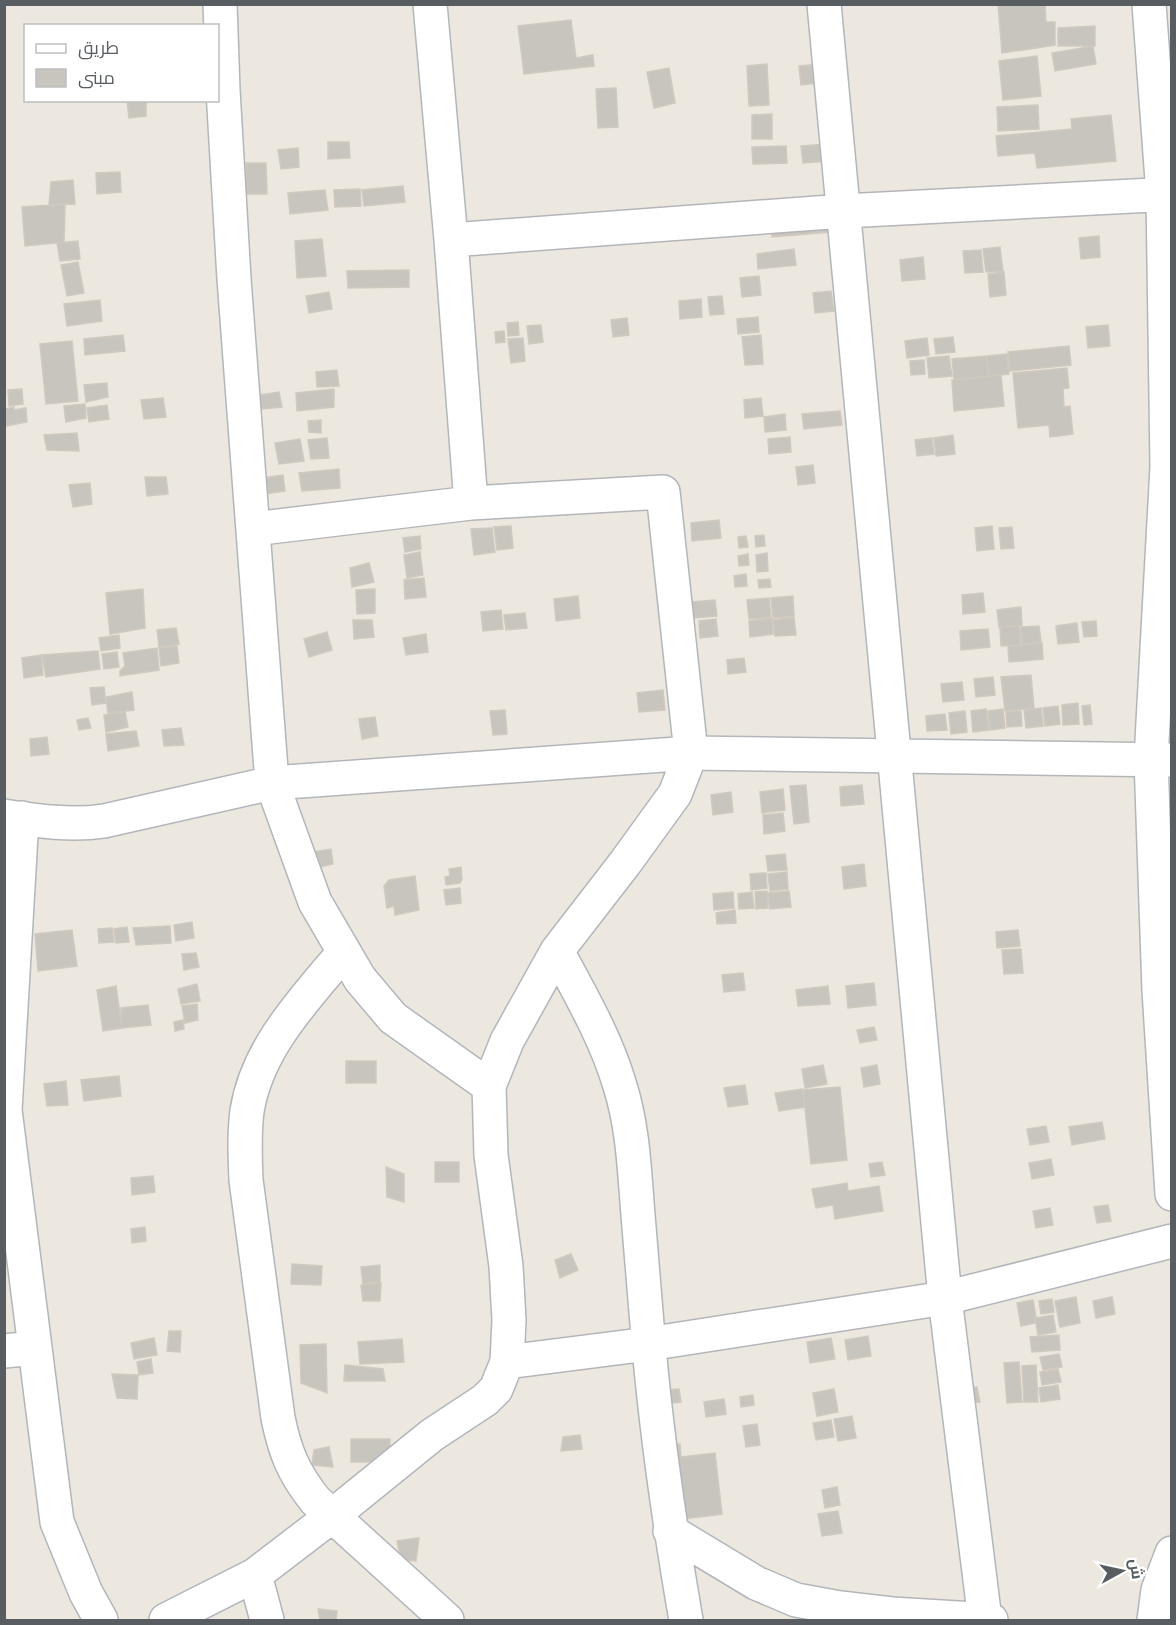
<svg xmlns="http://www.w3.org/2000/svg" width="1176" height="1625" font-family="Manrope,Cairo,sans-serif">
  <rect width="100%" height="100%" fill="#ece8df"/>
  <!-- building -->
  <path fill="#c8c5bf" stroke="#d0c9be" stroke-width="1.5" d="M998,4H1045L1046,22H1055V45L1002,53Z
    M571,20L576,58L593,55L594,66L524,74L518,26Z
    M1095,26V46H1058V28Z
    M1093,46L1096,64L1055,71L1052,53Z
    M1037,56L1041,96L1003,100L999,61Z
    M767,64L769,105L749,106L747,66Z
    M822,64L824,82L801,85L799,66Z
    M669,68L675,103L654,108L647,72Z
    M616,88L618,127L598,128L596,89Z
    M127,100H146V116L129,118Z
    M1038,105L1039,129L998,131L997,107Z
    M772,114V139H752V115Z
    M1111,115L1116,161L1037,168L1035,153L998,156L996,136L1072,129L1071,119Z
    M328,142H349L350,158L328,159Z
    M827,144L829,161L803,163L801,146Z
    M786,146L787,163L753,164L752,147Z
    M298,148L299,167L281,169L278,150Z
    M246,163H266L267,194H247Z
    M120,172L121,192L97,194L96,173Z
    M73,180L75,204L49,205L51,182Z
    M403,186L405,202L364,206L362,190Z
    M360,189L361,206L335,207L334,190Z
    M325,190L328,210L290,214L288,193Z
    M65,204L64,242L25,246L22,207Z
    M830,211L831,232L772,237L771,215Z
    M1099,236L1100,257L1081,259L1079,238Z
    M322,239L326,276L297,278L295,241Z
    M78,241L80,259L60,261L57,243Z
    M1000,247L1003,271L986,272L983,249Z
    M794,249L796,265L758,269L757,254Z
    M981,250L983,272L965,273L963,251Z
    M923,257L925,279L902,281L900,260Z
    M78,262L84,293L67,296L61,265Z
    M409,270V287L348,288L347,271Z
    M1004,272L1006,295L990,297L988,274Z
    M759,276L761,295L742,297L740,278Z
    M831,291L834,311L815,313L813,293Z
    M329,292L332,309L309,313L306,296Z
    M722,296L724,314L710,315L708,297Z
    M701,299L702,317L680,319L679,301Z
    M100,300L102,321L67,326L64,304Z
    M758,317L759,332L738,334L737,319Z
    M627,318L629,335L613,337L611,320Z
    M518,322L519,335L508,336L507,323Z
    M541,325L543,342L529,344L527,326Z
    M1108,325L1110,346L1088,348L1086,327Z
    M504,331L505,342L496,343L495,332Z
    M123,335L125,351L85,355L84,339Z
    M761,335L763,364L745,365L742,337Z
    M953,337L955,352L936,354L934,339Z
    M523,338L525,361L511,363L508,339Z
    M927,338L929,355L907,358L905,341Z
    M72,341L78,401L46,404L40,344Z
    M1069,346L1071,365L1010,371L1008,352Z
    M1007,354L1009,374L989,376L987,356Z
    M949,356L952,376L929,378L927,358Z
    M986,356L989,376L954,380L952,359Z
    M924,360L925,374L911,375L910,361Z
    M1067,368L1069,388L1063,389L1064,407L1070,406L1073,434L1050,437L1049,425L1018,428L1013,373Z
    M337,370L339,386L317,387L316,372Z
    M1001,375L1004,406L954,411L952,380Z
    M107,383L108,397L86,402L84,385Z
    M22,389L23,404L9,406L8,390Z
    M334,389V407L297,411L296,393Z
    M279,392L282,407L262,409L260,395Z
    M163,398L166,417L144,419L141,400Z
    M761,398L763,416L745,418L744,400Z
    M85,404L86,418L66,422L64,406Z
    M107,405L109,419L89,422L87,408Z
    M14,407V410L26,408L27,422L6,426L5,409Z
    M840,411L842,425L804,429L802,414Z
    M785,414L786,430L765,432L764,417Z
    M321,420V433L309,432L308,421Z
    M77,433L79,451L47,450L44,435Z
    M953,435L955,454L936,456L934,438Z
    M790,437L791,452L769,454L768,439Z
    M327,438L329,458L311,459L308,440Z
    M932,438L934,454L917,456L915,440Z
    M300,439L304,461L279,464L275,443Z
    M813,465L815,483L798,485L796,467Z
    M339,469L340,488L302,491L299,473Z
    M283,475L285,491L265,494L262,478Z
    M145,477H166L168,494L147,496Z
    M90,483L92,504L73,507L69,485Z
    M719,520L721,538L692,541L691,523Z
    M511,526L513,548L497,550L494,527Z
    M992,526L994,549L977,551L975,528Z
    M1012,527L1014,548L1001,549L999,528Z
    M492,528L495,552L474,555L471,529Z
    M764,535L765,546L756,547L755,536Z
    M420,536L421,549L405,552L403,538Z
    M746,536L748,547L739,548L738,537Z
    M420,552L423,575L407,578L404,555Z
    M767,553L768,571L757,572L756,555Z
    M748,554L749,565L739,566L738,556Z
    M369,563L374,582L352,587L350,568Z
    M746,574L747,586L735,587L734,576Z
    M424,578L426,597L405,599L404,580Z
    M770,579L771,587L759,588L758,580Z
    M143,589L145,628L110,634L106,593Z
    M375,589V613L357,614L356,590Z
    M983,593L985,612L963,614L962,595Z
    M578,596L580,618L556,621L554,599Z
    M793,596L794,616L773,618L771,598Z
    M769,598L771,617L749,619L747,600Z
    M715,600L717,616L694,618L692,602Z
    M1021,607L1022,625L999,627L997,610Z
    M501,610L503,629L483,631L481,612Z
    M525,613L527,628L506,630L504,615Z
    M794,617L796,635L775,636L773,620Z
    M772,618L773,634L750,637L749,621Z
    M716,619L718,636L700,638L699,621Z
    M353,620H372L374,637L354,639Z
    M1096,621L1097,636L1084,637L1082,622Z
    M1077,623L1079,642L1058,644L1056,626Z
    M1019,625L1021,645L1001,646L1000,627Z
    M1039,626L1041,642L1022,644L1020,627Z
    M176,628L179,644L159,647L157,630Z
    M988,629L990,647L961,650L960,631Z
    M327,632L332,650L309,657L304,639Z
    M426,634L428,652L406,655L403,638Z
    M119,635L120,648L101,651L99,638Z
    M1042,643L1043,659L1009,662L1008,646Z
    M177,646L179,663L161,666L159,648Z
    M157,648L159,670L120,676V671L125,666L123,653Z
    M98,651L100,669L46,677L42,655Z
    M117,652L119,667L104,669L102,654Z
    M41,655L43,675L24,678L22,658Z
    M744,658L746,672L728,674L727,660Z
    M1031,675L1034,708L1005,711L1001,677Z
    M993,677L995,695L976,697L974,679Z
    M962,682L964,700L943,702L941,684Z
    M104,687L106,703L92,705L90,688Z
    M663,690L665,710L639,712L637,693Z
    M132,692L134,710L108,713L106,697Z
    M1078,703L1079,724L1063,725L1062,705Z
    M1090,705L1092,724L1084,725L1082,706Z
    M1058,706L1060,724L1045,726L1043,708Z
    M1041,708L1043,726L1026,728L1024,710Z
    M986,709L989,730L973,732L971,711Z
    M1003,709L1005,728L990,730L988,711Z
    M505,710L507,734L493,735L490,711Z
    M965,711L967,732L951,734L949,713Z
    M1021,711L1022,726L1007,727L1006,712Z
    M125,712L128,727L106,732L104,715Z
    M945,714L947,730L927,731L926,716Z
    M375,717L378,736L362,739L359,719Z
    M88,718L91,728L79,730L77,720Z
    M181,728L184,745L164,746L162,730Z
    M136,731L139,746L108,751L106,734Z
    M47,737L49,754L31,756L30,739Z
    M806,785L809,822L794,824L790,786Z
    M862,785L864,804L841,806L840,787Z
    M783,789L785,810L762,813L760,792Z
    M731,792L733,812L713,815L711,795Z
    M783,813L785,831L764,834L763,815Z
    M331,849L333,864L315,868L312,852Z
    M785,854L787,870L768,871L766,856Z
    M864,864L866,886L844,889L842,867Z
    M461,867L462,879L460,883L446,885L445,877L450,876L449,869Z
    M787,872L788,889L770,891L768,874Z
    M766,873L767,888L751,890L750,874Z
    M415,876L419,910L395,915L394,906L387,908L384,886L389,880Z
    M460,888L461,903L446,905L444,890Z
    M767,891L768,908L756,909L755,892Z
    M789,891L791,907L770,909L768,893Z
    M733,892L734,908L714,910L713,894Z
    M752,892L754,908L739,909L738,894Z
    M735,910L736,923L717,924L716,913Z
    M192,922L194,938L176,941L174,925Z
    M170,926L171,943L136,945L133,928Z
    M127,927L129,942L116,943L114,929Z
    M112,928L114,942L99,943L98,929Z
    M72,930L77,966L38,971L35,934Z
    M1018,930L1020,946L997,948L996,932Z
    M1021,949L1023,973L1004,974L1002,950Z
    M196,953L199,967L184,970L182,954Z
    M743,973L745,990L724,992L722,975Z
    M874,983L876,1005L848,1008L846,986Z
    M197,984L200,1001L181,1004L178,989Z
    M116,986L122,1028L103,1031L97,990Z
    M828,986L830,1004L798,1006L796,990Z
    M197,1004L198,1020L185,1023L182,1006Z
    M148,1005L151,1025L122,1028L121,1008Z
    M183,1020L184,1029L175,1031L174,1022Z
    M874,1027L877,1040L860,1043L857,1030Z
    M346,1061H376V1083H346Z
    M823,1065L827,1084L805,1088L802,1069Z
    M877,1065L880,1084L864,1087L861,1068Z
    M119,1076L121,1096L84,1101L81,1080Z
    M66,1081L68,1105L47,1106L44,1084Z
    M745,1085L748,1104L728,1107L724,1088Z
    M840,1087L847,1160L811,1164L803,1090Z
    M802,1089L805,1107L779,1111L775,1093Z
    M1102,1122L1105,1139L1072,1145L1069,1127Z
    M1046,1126L1049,1142L1030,1145L1027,1129Z
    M1051,1159L1054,1175L1032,1179L1029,1163Z
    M435,1162H459V1182H435Z
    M882,1162L885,1175L871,1177L869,1164Z
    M386,1167L404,1174V1202L387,1197Z
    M153,1176L155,1192L132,1195L131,1178Z
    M847,1183L848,1191L879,1186L883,1211L835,1219L833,1205L816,1208L812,1189Z
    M1108,1205L1111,1221L1097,1223L1094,1207Z
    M1050,1208L1053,1225L1036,1228L1033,1211Z
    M145,1227L146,1241L132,1243L131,1229Z
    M571,1254L578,1270L560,1278L555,1260Z
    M292,1264L322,1266L321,1285L291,1284Z
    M380,1265V1282L363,1284L361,1267Z
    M381,1283L380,1301H363L361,1285Z
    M1076,1297L1080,1323L1060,1327L1055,1301Z
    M1112,1297L1115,1314L1096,1318L1093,1301Z
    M1052,1299L1054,1312L1041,1314L1039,1301Z
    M1033,1300L1036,1317H1034L1035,1323L1021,1326L1017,1303Z
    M1053,1315L1056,1332L1038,1335L1035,1318Z
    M169,1331H181L180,1352L167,1351Z
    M1059,1335L1060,1350L1032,1352L1030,1337Z
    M868,1336L871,1356L848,1360L845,1340Z
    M154,1338L157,1355L134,1359L131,1343Z
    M831,1338L835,1359L810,1363L807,1342Z
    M402,1339L404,1362L360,1364L358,1342Z
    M326,1344L327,1393L301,1383L300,1345Z
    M1059,1354L1062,1367L1043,1370L1040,1357Z
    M151,1359L153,1373L139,1375L137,1362Z
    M1019,1362L1022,1402L1007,1403L1004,1363Z
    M345,1365L383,1369L385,1381H344Z
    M1036,1365L1038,1402H1024L1022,1366Z
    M1058,1369L1061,1382L1042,1385L1040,1372Z
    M112,1374L138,1375L137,1399L117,1398Z
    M1058,1385L1060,1399L1041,1402L1039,1388Z
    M977,1387L980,1402L967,1404L964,1390Z
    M679,1389L681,1402L665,1404L663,1390Z
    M834,1389L838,1412L817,1416L813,1393Z
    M753,1395L754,1405L741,1407L740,1397Z
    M724,1399L726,1414L706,1417L704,1402Z
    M852,1416L856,1438L838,1441L834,1419Z
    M831,1420L834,1437L816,1440L813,1423Z
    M757,1424L760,1445L746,1447L743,1426Z
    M580,1435L582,1449L561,1451L563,1437Z
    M351,1439H390V1462H351Z
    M680,1444L681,1457L715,1453L722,1514L683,1519L663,1446Z
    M329,1447L333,1467L312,1465L314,1450Z
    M837,1487L840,1505L825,1508L822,1490Z
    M838,1511L842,1533L822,1536L818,1514Z
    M419,1538L416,1561L401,1560L397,1541Z
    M318,1609L337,1611L336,1620H320Z"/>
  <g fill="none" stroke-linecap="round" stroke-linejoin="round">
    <defs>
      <path id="street" d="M220,4L223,90L234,279L272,783L315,902L360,979L393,1018L489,1086
        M430,4L451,240L471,503
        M824,4L945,1298L985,1620
        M1149,4L1163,194L1167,467L1151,759L1159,990L1172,1194
        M451,240L844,211L1172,194
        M4,816C38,821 71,826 104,821L272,783L691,753L1172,760
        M22,818L5,1110L57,1522L86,1593L101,1620
        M557,951C580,994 606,1038 620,1086C632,1124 634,1163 637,1202C640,1243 644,1284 647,1324C655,1424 669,1522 686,1620
        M344,952C304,1000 257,1048 247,1111C244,1134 245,1157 246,1180L278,1418C285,1452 293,1472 315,1500L447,1620
        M4,1351L34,1348
        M507,1362L648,1344L945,1298L1172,1241
        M670,1531L756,1583L796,1600L840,1608L892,1614L991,1620
        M255,1575L267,1620
        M166,1620L255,1575L332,1516L432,1435L485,1400L496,1389L507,1362L509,1320L506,1266L491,1155L489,1086L507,1041L557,951L625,863L675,794L691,753L663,492L471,503L253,529
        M1154,1620L1158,1590L1172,1553"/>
    </defs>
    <!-- street casing -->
    <use href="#street" stroke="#b2b6bb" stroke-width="36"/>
    <!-- street -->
    <use href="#street" stroke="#fff" stroke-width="33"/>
  </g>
  <!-- border -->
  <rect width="1176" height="1625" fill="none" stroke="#585d61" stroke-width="12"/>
  <!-- legend -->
  <rect x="24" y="24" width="195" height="78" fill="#ffffff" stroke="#bcbec0" stroke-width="1.5"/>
  <rect x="36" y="44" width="30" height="9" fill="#ffffff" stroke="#bcbec0" stroke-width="1.5"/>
  <text x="78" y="54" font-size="18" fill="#585d61">طريق</text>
  <rect x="36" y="69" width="30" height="18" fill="#c8c5bf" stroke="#bcbec0" stroke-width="1.5"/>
  <text x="78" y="84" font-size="18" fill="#585d61">مبنى</text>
  <!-- north arrow -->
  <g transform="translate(1122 1571) rotate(82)" stroke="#ffffff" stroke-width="4.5" paint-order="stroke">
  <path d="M0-4.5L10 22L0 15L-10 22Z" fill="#585d61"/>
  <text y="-9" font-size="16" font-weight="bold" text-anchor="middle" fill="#585d61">ش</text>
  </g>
</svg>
